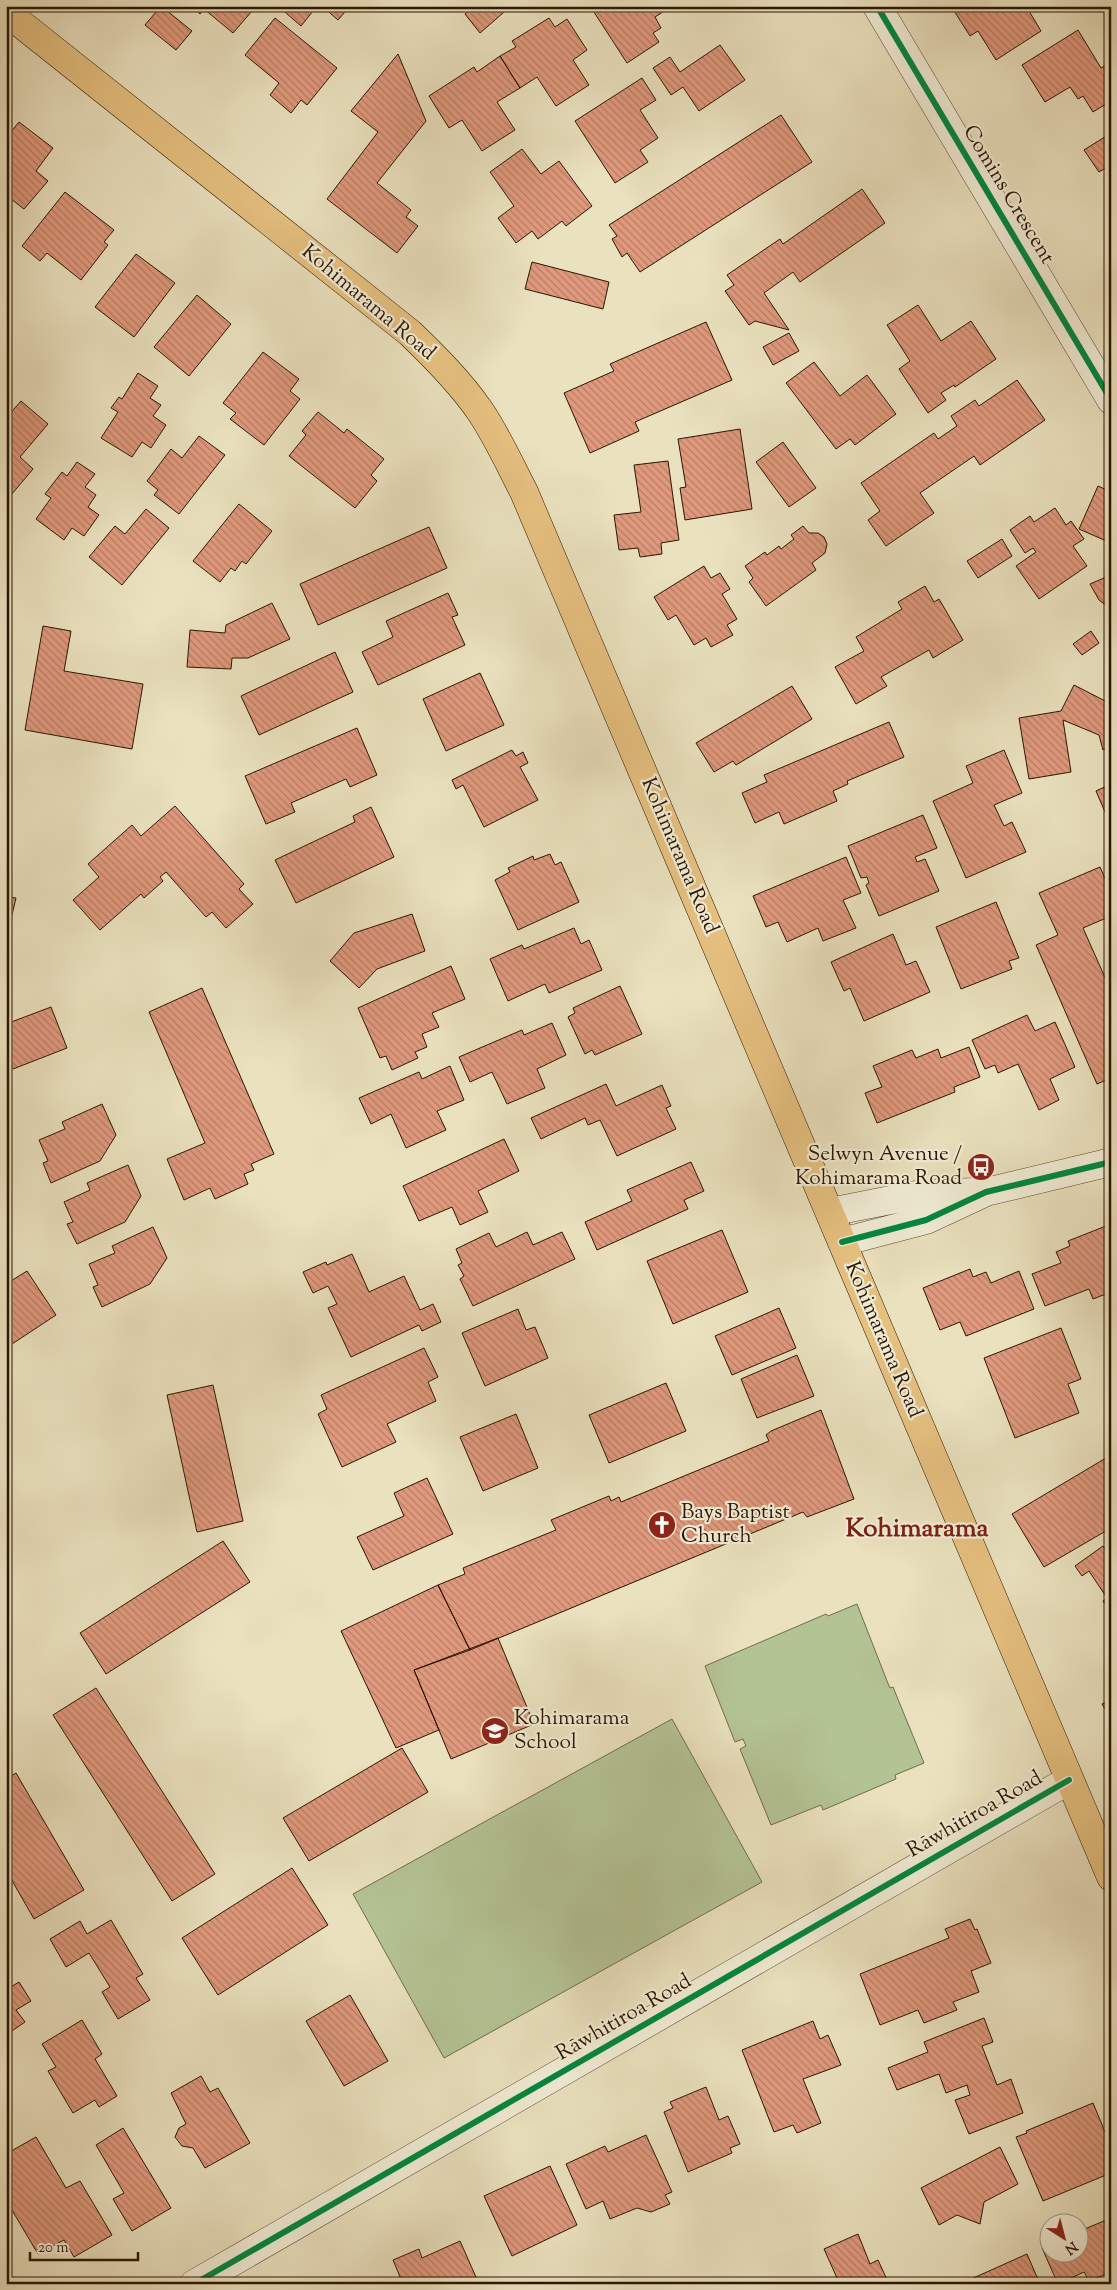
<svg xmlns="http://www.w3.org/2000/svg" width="1117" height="2290" font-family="'Sorts Mill Goudy',serif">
  <defs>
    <pattern id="building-back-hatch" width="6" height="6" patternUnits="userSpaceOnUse" patternTransform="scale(1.25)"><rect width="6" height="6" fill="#e0997d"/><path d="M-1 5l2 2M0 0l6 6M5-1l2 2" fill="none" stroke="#b67c64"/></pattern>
  </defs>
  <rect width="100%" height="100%" fill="#eae1be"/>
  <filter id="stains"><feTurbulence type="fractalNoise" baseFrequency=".004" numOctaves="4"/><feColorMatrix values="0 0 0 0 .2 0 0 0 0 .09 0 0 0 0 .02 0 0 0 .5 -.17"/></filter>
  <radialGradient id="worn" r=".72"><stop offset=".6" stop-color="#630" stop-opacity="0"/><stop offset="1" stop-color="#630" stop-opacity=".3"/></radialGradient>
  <!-- grass -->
  <path fill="#b4c394" stroke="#706c4b" d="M857,1604L887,1681L890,1688L893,1687L924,1763L895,1775L896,1779L823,1810L821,1805L771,1825L740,1749L746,1746L743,1739L735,1742L705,1666L826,1614L828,1616Z
    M672,1719L762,1882L444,2058L353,1894Z"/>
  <!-- building -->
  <path fill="url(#building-back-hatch)" stroke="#2b1502" d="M161,6L192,31L176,50L145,25Z
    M192,6H246L252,11L233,33L204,9L200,14Z
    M278,6H317L301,26Z
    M322,6H350L338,20Z
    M469,6H511L480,33L465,14L472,9Z
    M590,6H672L655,17L661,28L653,33L659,42L627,63Z
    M951,6H1026L1041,31L996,60L978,31L970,36Z
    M275,18L337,68L307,105L301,100L291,113L270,95L279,83L245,55Z
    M549,18L555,27L567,19L587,50L573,60L589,85L556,106L537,77L520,88L500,56L516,47L512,41Z
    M1078,30L1101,68L1111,62V101L1093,112L1083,96L1078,99L1070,87L1045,102L1022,65Z
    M720,45L745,80L699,111L683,87L671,95L653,68L670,57L680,72Z
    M398,54L426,121L377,183L411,210L406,217L418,226L397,253L327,199L378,132L351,111Z
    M500,56L520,88L497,102L515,130L482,151L462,120L449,128L429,96L474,67L477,72Z
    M642,78L656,100L640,110L658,138L640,150L648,162L615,183L575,121Z
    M781,115L812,162L640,272L627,253L622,257L612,239L617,236L609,225Z
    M19,122L53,148L36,171L48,181L24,209L6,195V138Z
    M1111,133V169L1109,166L1099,172L1084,150Z
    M522,149L541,174L559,161L592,206L566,226L562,221L538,239L532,231L516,243L498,218L514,206L490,172Z
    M862,189L885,223L800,282L793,272L764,293L789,330L755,321L749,325L725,291L734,285L727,275L780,239L783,244Z
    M65,192L114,230L104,242L108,245L81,280L47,253L40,261L22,246Z
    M136,254L175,283L134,337L95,307Z
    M532,262L609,282L603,309L525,289Z
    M197,295L231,324L189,376L154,347Z
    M918,305L941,341L971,321L996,359L955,387L954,385L941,393L946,400L928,413L899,369L910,361L887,325Z
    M706,322L732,380L635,422L639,431L590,453L564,393L614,371L610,364Z
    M789,333L799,351L773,365L763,347Z
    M263,352L299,379L290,391L300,399L264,445L230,419L236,413L223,403Z
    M814,362L840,396L867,375L896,414L855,445L850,439L836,449L786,383Z
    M138,373L158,386L150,398L161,405L153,416L166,425L151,448L142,442L132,457L101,438L118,412L111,408L119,397L122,399Z
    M1017,380L1045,420L980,465L974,456L920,493L934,513L886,546L868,520L880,511L861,483L934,433L938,439L957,426L951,416L975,400L979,406Z
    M21,401L48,424L20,457L33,469L6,501V418Z
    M318,412L344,433L347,429L384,459L371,475L377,481L355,508L289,456L306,435L302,431Z
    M740,429L752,509L685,520L680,488L686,487L678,439Z
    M199,436L225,455L179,514L154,495L158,490L147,481L171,449L182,458Z
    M783,442L816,488L789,507L756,462Z
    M668,461L679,540L661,543L662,554L640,557L638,548L619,550L614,515L641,512L634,465Z
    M77,462L95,474L85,487L96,495L88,507L99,515L84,536L72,528L64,540L36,519L51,498L45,494L62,472L67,476Z
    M1098,486L1111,492V543L1079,529Z
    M239,504L272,531L246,564L242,561L235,571L231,568L220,582L193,561Z
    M1055,508L1066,525L1071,521L1084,539L1073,546L1087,566L1039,599L1016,566L1036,552L1033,548L1025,553L1010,530L1030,516L1034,522Z
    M146,509L169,528L122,585L89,557L115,526L125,534Z
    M803,526L809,533H818L824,537L827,544L825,553L812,563L816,570L766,606L749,582L753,578L745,566L765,552L767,555L779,546L781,549L794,539L791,535Z
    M429,527L447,568L318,625L300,584Z
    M1002,539L1012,556L978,578L967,561Z
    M704,566L711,578L720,573L730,589L722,594L737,619L727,625L733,635L711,647L706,638L694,645L676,615L668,620L654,597Z
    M1111,575V609L1099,600L1090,584Z
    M925,586L934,602L939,599L963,640L933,658L929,650L881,677L887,686L856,704L835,667L864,651L856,637L902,609L898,602Z
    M448,593L458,615L452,617L465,645L378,685L362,652L393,637L386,621Z
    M272,603L290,639L248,658H232L231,669L187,667L190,630L225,633L226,625Z
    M43,626L71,631L64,671L143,684L132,749L25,730Z
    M1091,631L1099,643L1082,655L1073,644Z
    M335,652L353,692L259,735L241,696Z
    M480,673L504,725L446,751L423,699Z
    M1074,685L1111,704V745L1103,750L1099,735L1063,720L1071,772L1029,779L1019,718L1061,711Z
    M792,686L812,719L736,765L733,761L714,772L696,743Z
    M889,722L904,757L847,781L848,784L833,791L837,801L784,824L779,812L755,823L742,793L767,782L764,775Z
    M357,728L377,775L350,787L346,779L291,803L295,812L266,824L245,776Z
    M512,750L516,756L523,752L528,763L520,767L538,800L484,827L463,785L456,789L452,780Z
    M1004,750L1022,793L994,805L1004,826L1012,822L1026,852L966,878L933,801L973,783L966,766Z
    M1111,784V826L1096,791Z
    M175,806L244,884L239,889L253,904L226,928L212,912L206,917L166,872L160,877L163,881L144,898L141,894L100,930L73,900L99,877L88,864L132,825L141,836Z
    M371,807L394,857L296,903L275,860L355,822L353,816Z
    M923,815L937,848L915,857L917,862L925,859L939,891L879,916L866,885L869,883L867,877L861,878L848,846Z
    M550,854L555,865L561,862L579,902L518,930L495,880L510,872L508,868L533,856L534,860Z
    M846,857L861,893L843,900L856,928L823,941L818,928L787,942L778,922L766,927L753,896Z
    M1100,867L1111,892V916L1083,928L1111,991V1078L1097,1084L1036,945L1058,935L1039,893Z
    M6,896L16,898L6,940Z
    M996,902L1019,958L1009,961L1012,969L961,989L936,927Z
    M412,914L425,951L377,969L359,988L330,961L354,933Z
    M574,928L581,944L589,940L602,970L549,993L545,984L508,1001L490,959L522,945L524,949Z
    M893,934L906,965L916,961L930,992L864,1021L850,988L844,991L831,962Z
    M451,966L465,999L432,1013L439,1027L422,1034L427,1047L415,1052L418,1058L392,1070L386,1056L380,1058L358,1008Z
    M620,986L642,1034L595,1055L592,1050L585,1054L568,1017L575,1013L573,1008Z
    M202,988L274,1154L251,1164L254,1170L244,1174L248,1184L215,1199L210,1188L184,1200L167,1159L205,1143L149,1012Z
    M51,1007L67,1048L13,1069L6,1054V1024Z
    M1027,1015L1035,1031L1055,1022L1075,1067L1050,1079L1059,1100L1039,1110L1018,1064L998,1073L995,1065L985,1069L972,1040Z
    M552,1023L566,1055L537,1069L545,1088L507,1104L492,1072L470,1082L459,1057L522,1030L524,1035Z
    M969,1047L980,1077L954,1087L955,1092L877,1123L865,1093L882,1087L873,1066L912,1050L916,1058L938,1049L941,1058Z
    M450,1066L464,1100L437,1111L446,1130L406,1148L391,1114L371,1124L359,1098L419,1072L422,1079Z
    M606,1084L616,1106L662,1085L671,1106L666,1108L676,1129L617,1156L600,1120L588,1125L585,1118L541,1139L531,1118Z
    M102,1104L116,1135L100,1161L51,1183L43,1163L48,1161L39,1140L65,1129L62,1122Z
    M504,1139L519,1171L478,1191L488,1212L460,1225L452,1207L419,1221L403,1186Z
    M691,1162L704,1191L684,1200L688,1209L597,1250L585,1222L632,1201L627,1190Z
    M128,1165L141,1196L125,1222L77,1244L67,1224L73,1222L64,1202L90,1190L87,1183Z
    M1111,1224V1292L1093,1299L1089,1289L1045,1306L1032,1274L1061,1263L1056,1252L1070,1246L1068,1241Z
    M153,1227L167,1258L150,1284L102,1307L93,1287L98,1285L89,1264L115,1253L112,1246Z
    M722,1230L748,1292L673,1324L647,1261Z
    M527,1232L533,1245L562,1232L575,1259L473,1306L460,1279L464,1276L458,1265L462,1263L456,1249L489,1233L496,1247Z
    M352,1254L369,1292L404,1276L420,1310L433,1304L441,1322L422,1331L419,1325L351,1357L328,1308L337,1304L328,1286L313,1293L303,1272L326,1262L327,1265Z
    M970,1269L973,1277L986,1272L991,1283L1019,1271L1034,1309L966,1336L960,1322L940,1330L923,1288Z
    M27,1271L56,1315L6,1348V1284Z
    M779,1308L796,1348L732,1375L715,1336Z
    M518,1309L526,1330L535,1327L548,1358L485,1386L462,1333Z
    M1061,1328L1081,1379L1068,1384L1079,1413L1015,1438L984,1358Z
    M424,1348L438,1377L428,1382L436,1401L387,1424L396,1442L342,1467L318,1414L327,1409L321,1395Z
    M797,1355L814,1396L757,1418L741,1379Z
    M666,1383L686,1431L609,1463L589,1415Z
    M213,1385L243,1521L197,1532L167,1395Z
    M821,1410L854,1499L807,1517L803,1512L470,1650L438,1585L465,1574L463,1568L556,1530L551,1520L609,1496L611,1501L619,1497L621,1502L769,1441L766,1435L771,1431Z
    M516,1414L538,1468L483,1491L460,1437Z
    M1111,1455V1528L1044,1567L1012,1514Z
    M427,1478L453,1534L373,1570L357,1537L404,1516L394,1493Z
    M223,1541L250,1582L106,1674L80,1633Z
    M1103,1546L1111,1558V1612L1103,1601L1107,1598L1089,1571L1082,1576L1075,1566Z
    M438,1585L470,1650L414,1670L439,1730L396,1748L341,1631Z
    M498,1638L534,1724L451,1759L414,1670Z
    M96,1688L215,1874L172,1901L53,1715Z
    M1111,1699V1719L1102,1704Z
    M402,1748L428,1792L309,1861L283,1818Z
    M16,1773L84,1890L34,1919L6,1870V1779Z
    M292,1868L328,1925L218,1995L182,1938Z
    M970,1919L975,1930L977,1929L991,1963L971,1971L979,1992L953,2002L957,2010L924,2023L918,2010L880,2025L860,1974L949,1938L945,1929Z
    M111,1920L143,1974L136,1978L150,2000L118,2019L102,1992L110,1987L89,1953L66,1967L50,1939L80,1921L87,1934Z
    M19,1982L31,2001L16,2010L25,2022L6,2035V1990Z
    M350,1995L388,2061L344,2086L306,2021Z
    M984,2018L993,2042L982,2046L997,2085L1011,2079L1023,2113L969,2134L955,2100L970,2095L967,2085L946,2093L939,2074L897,2090L888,2068L928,2052L924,2042Z
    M82,2020L102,2054L95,2059L117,2096L99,2107L95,2100L73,2113L48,2071L56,2067L42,2044Z
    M813,2021L820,2039L828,2035L841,2065L803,2079L821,2123L797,2133L793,2125L774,2132L742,2050Z
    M201,2076L210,2092L218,2088L250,2143L205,2168L193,2148L182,2146L175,2137L179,2128L186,2124L171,2093Z
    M706,2087L719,2120L728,2116L740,2144L730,2148L732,2153L688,2172L664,2112L673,2108L670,2102Z
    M1093,2103L1105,2132L1111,2129V2173L1043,2201L1016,2137L1027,2133L1026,2131Z
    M123,2128L171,2208L132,2231L113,2199L124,2193L96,2145Z
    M646,2135L672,2192L665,2195L670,2204L651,2212L637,2208L610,2219L603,2201L586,2209L566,2164L605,2146L608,2152Z
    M36,2137L66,2188L80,2181L112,2235L74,2257L64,2240L38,2254L6,2200V2154Z
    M1000,2147L1018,2184L984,2202L980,2224L957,2215L939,2225L921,2188Z
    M550,2166L577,2225L512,2256L484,2196Z
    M1111,2218V2272L1089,2281L1084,2272L1058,2284L1042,2248L1050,2245V2252H1080V2231Z
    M858,2234L870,2264L878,2260L889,2284H823L837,2278L824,2249Z
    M460,2241L479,2284H403L393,2260L419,2249L422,2258Z
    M1027,2254L1040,2284H960Z"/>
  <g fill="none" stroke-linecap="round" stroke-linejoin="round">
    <defs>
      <path id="minor" d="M877,6L1111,400
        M830,1212L921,1194L975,1192
        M842,1242L926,1220L986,1192L1111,1162
        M194,2284L1069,1780"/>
      <path id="major" d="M6,12L410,333C435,357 460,382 480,411C497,436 510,465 524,492L1111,1877"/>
    </defs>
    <!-- minor casing -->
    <use href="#minor" stroke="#5b4831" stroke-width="29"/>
    <!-- major casing -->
    <use href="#major" stroke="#2b1502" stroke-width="29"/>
    <!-- minor -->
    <use href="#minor" stroke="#f1ecd5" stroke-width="28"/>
    <!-- major -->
    <use href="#major" stroke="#e5c07f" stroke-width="28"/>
    <defs>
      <path id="cycleway" d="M877,6L1111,400
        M842,1242L926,1220L986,1192L1111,1162
        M194,2284L1069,1780"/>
    </defs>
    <!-- cycleway casing -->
    <use href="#cycleway" stroke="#f1ecd5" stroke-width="9"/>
    <!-- cycleway -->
    <use href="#cycleway" stroke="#00873e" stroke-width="6"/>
  </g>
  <!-- icons -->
  <defs>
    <symbol id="bus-disc" viewBox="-11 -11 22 22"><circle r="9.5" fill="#8f2418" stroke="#f1ecd5"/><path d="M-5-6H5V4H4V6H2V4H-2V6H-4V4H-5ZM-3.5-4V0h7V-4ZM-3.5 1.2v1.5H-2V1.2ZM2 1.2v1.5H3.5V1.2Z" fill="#fff"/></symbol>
    <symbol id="church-disc" viewBox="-11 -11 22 22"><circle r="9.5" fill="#8f2418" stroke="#f1ecd5"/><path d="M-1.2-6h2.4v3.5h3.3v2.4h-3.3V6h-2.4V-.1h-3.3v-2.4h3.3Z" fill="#fff"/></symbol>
    <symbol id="school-disc" viewBox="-11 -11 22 22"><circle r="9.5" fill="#8f2418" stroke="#f1ecd5"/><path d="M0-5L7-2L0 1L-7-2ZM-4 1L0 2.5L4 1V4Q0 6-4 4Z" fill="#fff"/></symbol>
  </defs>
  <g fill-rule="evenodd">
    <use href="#bus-disc" x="965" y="1151" width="32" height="32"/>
    <use href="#church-disc" x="646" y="1509" width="32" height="32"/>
    <use href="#school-disc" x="479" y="1715" width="32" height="32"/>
  </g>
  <g text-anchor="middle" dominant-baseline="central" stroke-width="4.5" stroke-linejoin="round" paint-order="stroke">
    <!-- street labels -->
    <g font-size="21" fill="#2b1502" stroke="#f1ecd5">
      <text transform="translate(1008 195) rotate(59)">Comins Crescent</text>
      <text transform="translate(368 303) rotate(40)">Kohimarama Road</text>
      <text transform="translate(679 856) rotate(67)">Kohimarama Road</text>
      <text transform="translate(883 1340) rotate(67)">Kohimarama Road</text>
      <text transform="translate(975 1815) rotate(-30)">Rāwhitiroa Road</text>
      <text transform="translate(624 2018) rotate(-30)">Rāwhitiroa Road</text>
    </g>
    <!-- poi labels -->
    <g font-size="21" fill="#2b1502" stroke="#f1ecd5" text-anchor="start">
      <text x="962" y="1155" text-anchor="end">Selwyn Avenue /<tspan x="962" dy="24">Kohimarama Road</tspan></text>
      <text x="681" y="1513">Bays Baptist<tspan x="681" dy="24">Church</tspan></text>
      <text x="514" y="1719">Kohimarama<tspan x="514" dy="24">School</tspan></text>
    </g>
    <!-- district labels -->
    <g font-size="26" font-weight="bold" fill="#7a1f14" stroke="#f1ecd5">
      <text x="917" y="1529">Kohimarama</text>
    </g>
  </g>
  <!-- margin -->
  <rect width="1117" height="2290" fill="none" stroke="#eae1be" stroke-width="25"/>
  <rect x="8" y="8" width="1102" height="2275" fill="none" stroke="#2b1502" stroke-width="2.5"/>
  <rect x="12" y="12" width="1092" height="2265" fill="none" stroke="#2b1502"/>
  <!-- north arrow -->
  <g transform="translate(1064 2238) rotate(144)"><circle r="24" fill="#f1ecd5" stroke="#a29681"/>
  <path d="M0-4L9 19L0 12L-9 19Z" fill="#8f2418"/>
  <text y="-8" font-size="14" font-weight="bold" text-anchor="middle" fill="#2b1502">N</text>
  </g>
  <!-- scale -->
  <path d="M30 2252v8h108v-8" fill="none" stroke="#2b1502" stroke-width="2.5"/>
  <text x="38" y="2252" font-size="15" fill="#2b1502" stroke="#f1ecd5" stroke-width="4" paint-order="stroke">20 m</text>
  <rect width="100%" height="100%" filter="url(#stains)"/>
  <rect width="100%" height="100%" fill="url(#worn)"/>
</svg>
